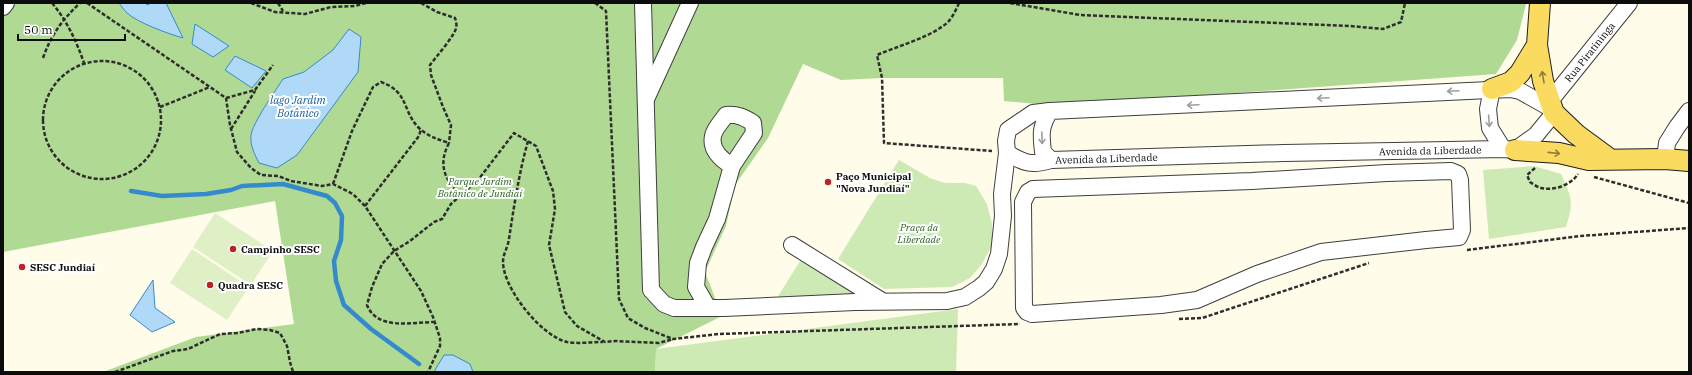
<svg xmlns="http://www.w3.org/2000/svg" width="1692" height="375" font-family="'IBM Plex Serif',serif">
  <rect width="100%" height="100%" fill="#fffcea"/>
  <!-- green -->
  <path fill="#cde9b4" d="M899,160L930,178L945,183H965L976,186L987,204L992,224V245L982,264L970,278L952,287L884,289L838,259Z
    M1534,166L1561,174C1572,198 1574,202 1566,227L1489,239L1483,170Z
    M802,258L852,289L855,302L775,301Z
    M958,309L956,372H655L656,349Z"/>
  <!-- forest -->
  <path fill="#b0da94" d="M3,3H1526V4L1517,40L1496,74L1058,106L1004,101L1003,78H882L841,80L803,64L768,138L735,185L726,226L705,272L722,316L656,349L655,372H103L196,337L294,324L275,201L3,252Z"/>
  <!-- pitch -->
  <path fill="#e0f0c6" d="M215,213L273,251L251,285L193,247Z
    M192,249L249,287L227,320L170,283Z"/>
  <!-- water -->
  <path fill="#afd9f6" stroke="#358ace" d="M119,3H146L147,5L151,3H166L183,38C169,34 138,23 127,13C124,10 121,6 119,3Z
    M195,24L229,46L213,57L192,44Z
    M349,29L361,37L358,72L297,155L277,168L259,163C255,155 250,146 251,136C251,125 276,90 283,79L304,72L333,50Z
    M235,56L266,71L252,88L225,70Z
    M153,280L155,308L175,322L152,332L130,315Z
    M444,355H453L470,364L473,372H435V370Z"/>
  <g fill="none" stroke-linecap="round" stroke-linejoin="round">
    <!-- stream -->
    <path stroke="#358ace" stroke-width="4.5" d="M131,191L162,196L206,194L231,190L242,186L283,184L327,196L335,203L342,216L341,240L334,261L336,281L344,305L371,329L419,364"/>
    <defs>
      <g id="minor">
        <path d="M643,3L651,290L664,304L674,308H724L855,302L947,301L965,297L979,288L986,282L994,269L999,254L1003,216L1002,194L1007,153L1006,141L1008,130L1033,113L1050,111"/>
        <path d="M3,7L6,3"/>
        <path d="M1492,89L1488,109L1490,128L1503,149"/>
        <path d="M647,97L690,3"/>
        <path id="s1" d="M1550,101L1629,3"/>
        <path id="s2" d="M1552,109L1520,91L1510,89L1050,111C1040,127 1041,134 1043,152L1051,160L1284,153L1503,149L1515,150L1536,135L1554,113"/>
        <path d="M1007,153C1024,163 1031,166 1051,160"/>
        <path d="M1665,159L1667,143L1677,127L1689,111"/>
        <path d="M1451,171L1458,174L1460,180L1462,230L1459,237L1426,240L1321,252L1257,274L1197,300L1161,305L1032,314L1027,312L1024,308L1023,202L1028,192L1033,189L1252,181L1387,173Z"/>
        <path d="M792,245L882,301"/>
        <path d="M708,308L696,287L698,263L704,247L717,219L732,166L754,133L753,123C744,117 737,114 726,115C722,121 714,129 713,136C710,150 722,160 732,166"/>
      </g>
      <path id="major" d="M1540,3L1537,45L1543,81L1554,113L1576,134L1610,159
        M1492,89L1511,82L1520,73L1537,45
        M1515,150L1559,153L1589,160L1665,159L1689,161"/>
    </defs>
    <!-- minor casing -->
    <use href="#minor" stroke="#3f3f3f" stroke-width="18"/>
    <!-- major casing -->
    <use href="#major" stroke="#1d1d1d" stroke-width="22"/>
    <!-- path -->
    <path stroke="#2e2e2e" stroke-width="2.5" stroke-dasharray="4 2" stroke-linecap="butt" d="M52,3C67,21 76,40 84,63
      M87,3L226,98L230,125L237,152L251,168L261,175L278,176L291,181L322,186L333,184L353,194L365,206L421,291L433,317L440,338V346L428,372
      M251,3L275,12L305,14L331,7L355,6L366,3
      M278,3L283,11
      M421,3L437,12L455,18C456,21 457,25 456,28C455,35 436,57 430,65L431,75L443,107L451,125L449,143
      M595,3L606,11L619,299L628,318L645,328L673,339L719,334L1020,324
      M959,3C955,12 951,21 943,26C925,39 898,46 877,55L882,78L884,143L992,151
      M1010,3L1080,15L1350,26L1383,29L1401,22L1405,3
      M43,58C51,35 62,20 80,3
      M43 120a59 59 0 1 1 118 0a59 59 0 1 1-118 0Z
      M226,98L255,90L273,65
      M160,107L210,87
      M231,129L255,91
      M528,141C519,173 514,206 509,239C508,247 503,254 503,262C503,288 541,336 567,342C578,344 591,342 603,342
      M1535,168L1527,175L1530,182C1533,184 1537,187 1541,188C1554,191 1571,185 1578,174
      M1594,177L1689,203
      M333,184L352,131L373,87L381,82C409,92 402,110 418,127C427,136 437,139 449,143C438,164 444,179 460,195
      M365,206L419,136L421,129
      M1467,250L1581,236L1689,228
      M1179,319L1202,318L1369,263
      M435,322C413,322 377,331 367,305L372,287L382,264L394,251L410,241L434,222L442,219L451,204L478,180L514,133L536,146L553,191L555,209L549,245L565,312L577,326L605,342L615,341L659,343L673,339
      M115,372L173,351L188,349L220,334L237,333L257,329L270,330L280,333L287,346L290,362L293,372"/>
    <!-- minor -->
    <use href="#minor" stroke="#fff" stroke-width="16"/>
    <!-- major -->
    <use href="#major" stroke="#fadb60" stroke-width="20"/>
  </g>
  <!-- one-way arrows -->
  <defs><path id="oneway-shaft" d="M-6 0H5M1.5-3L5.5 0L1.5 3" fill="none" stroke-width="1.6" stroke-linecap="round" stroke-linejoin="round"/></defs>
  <g stroke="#8f7e3a">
    <use href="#oneway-shaft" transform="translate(1543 77) rotate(-100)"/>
    <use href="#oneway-shaft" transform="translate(1554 153) rotate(6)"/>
  </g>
  <g stroke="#9e9e9e">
    <use href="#oneway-shaft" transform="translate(1453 91) rotate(177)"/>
    <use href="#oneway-shaft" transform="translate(1323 98) rotate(177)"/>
    <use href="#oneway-shaft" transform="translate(1193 105) rotate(177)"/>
    <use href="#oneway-shaft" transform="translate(1489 121) rotate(86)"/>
    <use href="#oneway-shaft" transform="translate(1042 138) rotate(88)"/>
  </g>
  <!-- markers -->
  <g fill="#bc2324" stroke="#fff" stroke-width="1.5">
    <circle cx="828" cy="182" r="4"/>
    <circle cx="233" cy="249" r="4"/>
    <circle cx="22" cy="267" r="4"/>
    <circle cx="210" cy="285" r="4"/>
  </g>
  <g text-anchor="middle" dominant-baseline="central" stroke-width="4" stroke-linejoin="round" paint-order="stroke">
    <!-- street labels -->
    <g font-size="10" fill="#0c0c0c" stroke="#fff">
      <text stroke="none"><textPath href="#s1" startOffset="63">Rua Piratininga</textPath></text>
      <text stroke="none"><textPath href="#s2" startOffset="941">Avenida da Liberdade</textPath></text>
      <text stroke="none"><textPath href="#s2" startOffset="617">Avenida da Liberdade</textPath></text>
    </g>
    <!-- poi labels -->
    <g font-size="10" font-weight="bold" fill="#0c0c0c" stroke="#fff" text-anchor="start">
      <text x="836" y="176">Paço Municipal<tspan x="836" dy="12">"Nova Jundiaí"</tspan></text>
      <text x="241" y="249">Campinho SESC</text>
      <text x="30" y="267">SESC Jundiaí</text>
      <text x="218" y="285">Quadra SESC</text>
    </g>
    <!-- park labels -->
    <g font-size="10" font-style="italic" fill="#28631c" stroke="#fff">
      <text x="480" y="181">Parque Jardim<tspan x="480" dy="12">Botânico de Jundiaí</tspan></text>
      <text x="919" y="227">Praça da<tspan x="919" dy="12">Liberdade</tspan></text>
    </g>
    <!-- water labels -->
    <g font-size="11" font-style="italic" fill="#155c9e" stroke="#fff">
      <text x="298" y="100">lago Jardim<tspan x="298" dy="13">Botânico</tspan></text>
    </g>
  </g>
  <!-- border -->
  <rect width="1692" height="375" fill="none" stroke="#0c0c0c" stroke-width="8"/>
  <!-- scale -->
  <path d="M18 34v6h107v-6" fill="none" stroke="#0c0c0c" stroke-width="2"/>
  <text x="24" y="34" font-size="12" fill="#0c0c0c" stroke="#ffffff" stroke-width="3" paint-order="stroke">50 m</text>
</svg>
